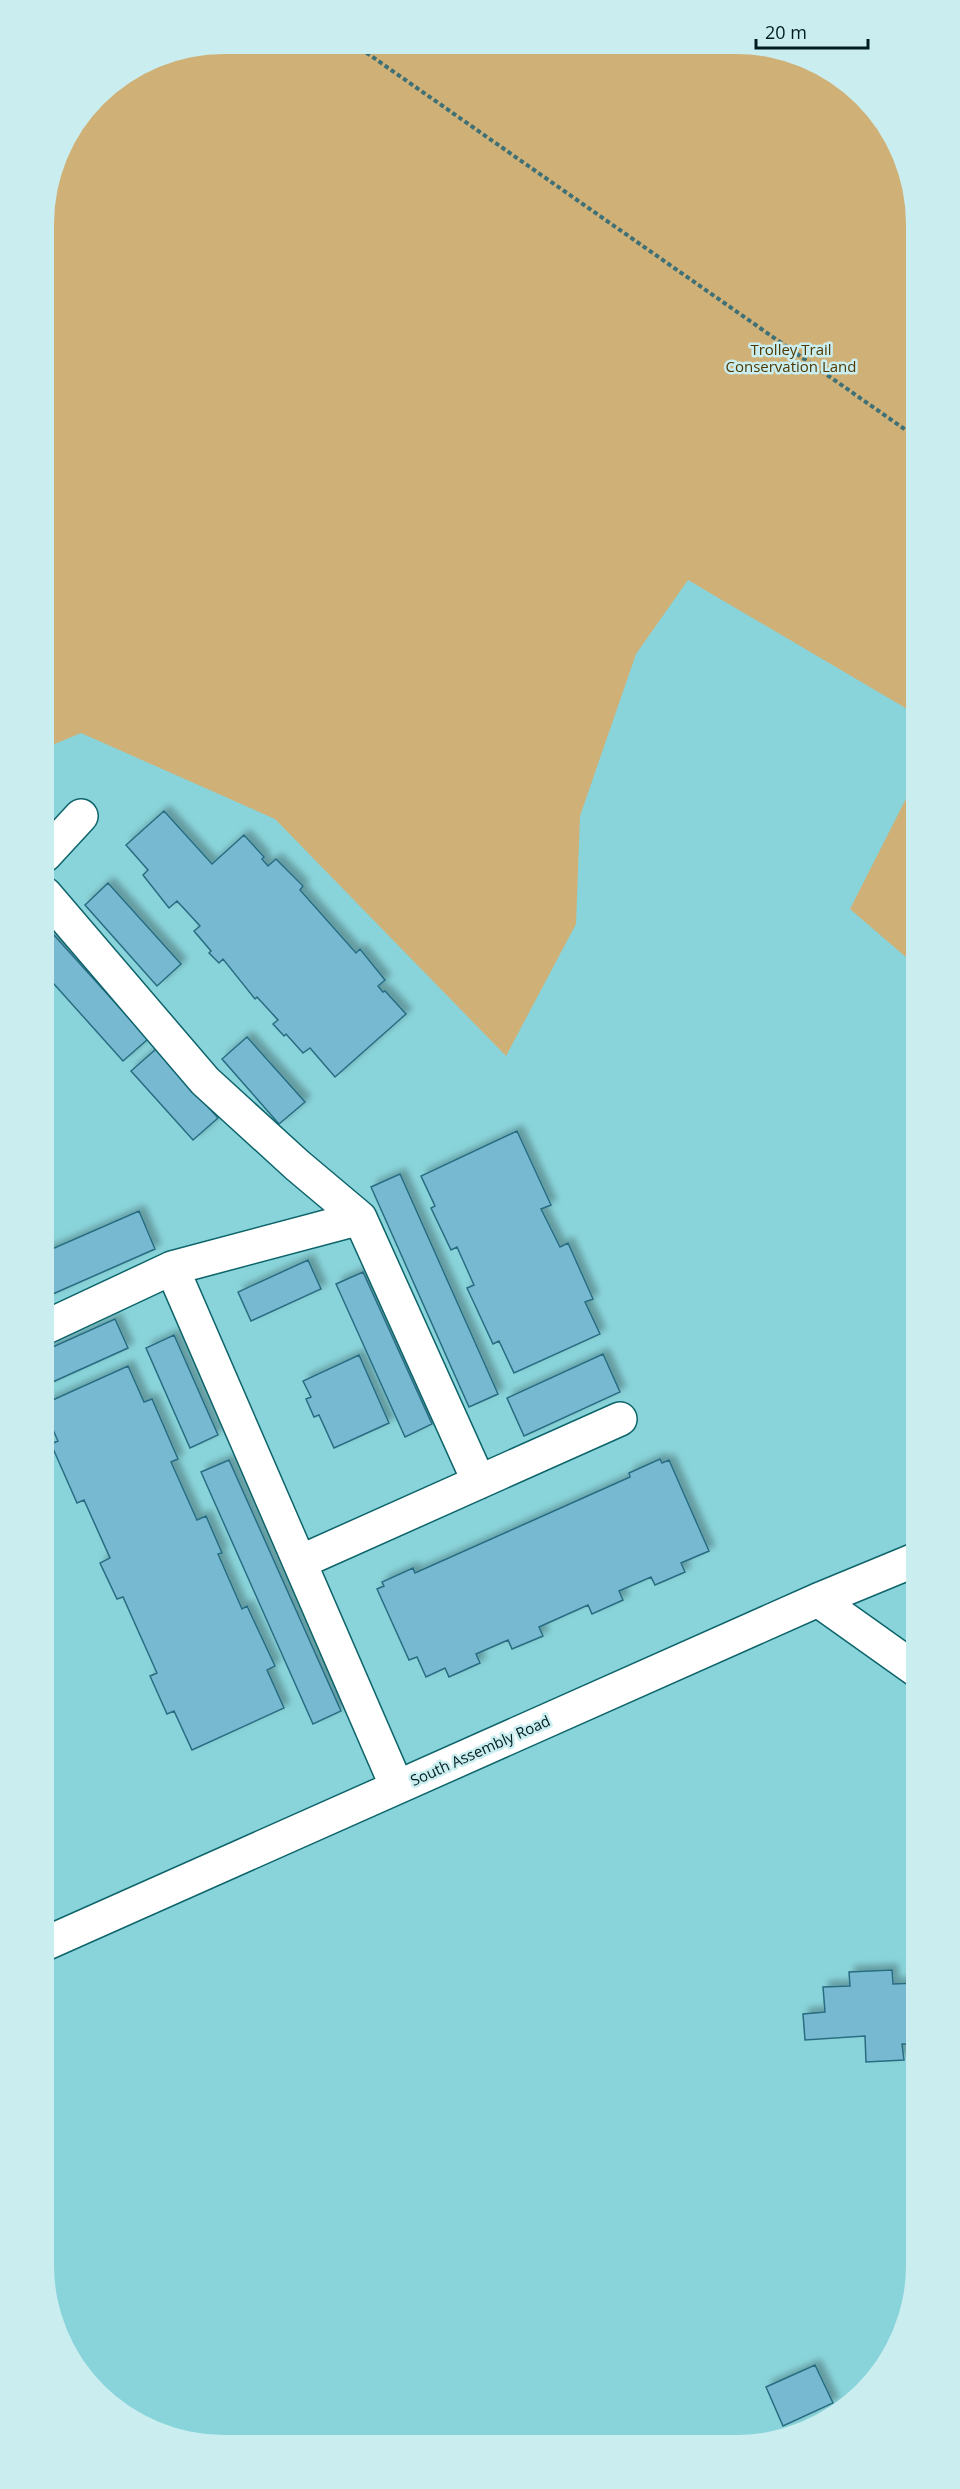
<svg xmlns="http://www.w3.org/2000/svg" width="960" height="2489" font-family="'Open Sans',sans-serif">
  <defs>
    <filter id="shadow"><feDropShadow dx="5.5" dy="-5.5" stdDeviation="3" flood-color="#0004"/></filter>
  </defs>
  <rect width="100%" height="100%" fill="#89d4da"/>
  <!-- green -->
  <path fill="#cfb077" d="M224,44L771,47L826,68L863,96L892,134L913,189L914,713L688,580L636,654L580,816L576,924L506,1056L275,819L81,733L45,748L44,212L62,145L105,89L155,57Z
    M914,783V964L850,909Z"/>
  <!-- building -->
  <path fill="#77b9d0" stroke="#296d82" stroke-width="1.5" filter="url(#shadow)" d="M164,811L212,864L244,835L264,857L262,859L268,866L276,859L303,886L300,890L356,953L360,949L385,980L378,986L383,992L385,991L406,1014L335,1077L310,1048L303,1053L286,1034L284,1036L273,1024L278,1020L257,997L255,999L223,959L219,963L209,953L211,951L194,931L200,926L177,901L169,908L143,875L148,870L126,845Z
    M108,883L181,964L157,986L85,905Z
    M53,934L148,1039L123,1061L45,974V941Z
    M247,1037L305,1102L279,1124L222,1059Z
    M156,1049L218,1118L193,1140L131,1071Z
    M517,1131L551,1205L541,1209L560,1247L568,1243L593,1299L585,1302L600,1334L514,1373L499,1341L493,1344L467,1288L474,1285L457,1247L451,1250L431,1208L435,1206L421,1176Z
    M400,1174L498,1394L469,1407L371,1187Z
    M139,1211L155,1249L46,1297L45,1252Z
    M308,1260L321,1289L251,1321L238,1292Z
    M363,1272L432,1424L405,1437L336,1284Z
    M115,1319L128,1348L46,1385V1350Z
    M174,1335L218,1435L190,1448L146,1348Z
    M603,1354L620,1392L524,1436L507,1398Z
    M359,1355L389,1423L334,1448L319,1415L314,1417L306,1399L311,1397L303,1381Z
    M128,1366L144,1402L152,1399L178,1459L171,1462L197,1520L206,1516L222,1553L218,1554L242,1609L247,1606L275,1666L267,1670L284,1708L192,1750L174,1711L167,1714L150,1676L157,1673L123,1597L117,1599L100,1563L110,1558L84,1500L77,1503L51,1444L58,1441L46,1414V1403Z
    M660,1459L662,1463L669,1460L709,1551L681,1563L685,1572L655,1585L651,1577L619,1591L623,1600L592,1614L588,1605L539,1627L543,1636L512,1649L508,1640L476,1654L480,1663L449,1677L445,1668L426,1677L417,1657L409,1660L377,1589L384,1586L382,1582L413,1568L415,1573L630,1477L629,1473Z
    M229,1460L341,1711L313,1724L201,1472Z
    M892,1970L893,1984L916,1983V2044H902L904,2060L866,2062L865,2036L805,2040L803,2014L825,2012L823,1987L850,1986L849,1972Z
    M815,2365L833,2403L783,2426L766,2387Z"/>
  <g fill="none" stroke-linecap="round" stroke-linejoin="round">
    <defs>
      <path id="minor" d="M45,855L81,816
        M45,894L205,1081L297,1165L360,1218L479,1482
        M172,1268L360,1218
        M46,1327L172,1268L397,1787
        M300,1562L620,1419
        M818,1600L915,1669
        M47,1943L818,1600L915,1560"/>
    </defs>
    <!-- minor casing -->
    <use href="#minor" stroke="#0d646a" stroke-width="36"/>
    <!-- path -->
    <path stroke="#3e7075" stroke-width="4" stroke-dasharray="4.5 3" stroke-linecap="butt" d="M354,44L913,435"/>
    <!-- minor -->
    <use href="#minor" stroke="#fff" stroke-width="33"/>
  </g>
  <g text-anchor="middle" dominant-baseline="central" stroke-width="5" stroke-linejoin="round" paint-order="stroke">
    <!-- park labels -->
    <g font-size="15" fill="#503800" stroke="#caeef0">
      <text x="791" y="349">Trolley Trail<tspan x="791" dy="17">Conservation Land</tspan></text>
    </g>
    <!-- street labels -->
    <g font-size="15" fill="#001d20" stroke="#caeef0">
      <text transform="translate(480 1750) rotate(-24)">South Assembly Road</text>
    </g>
  </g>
  <!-- crop -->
  <path d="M0 0H960V2489H0ZM224 54H736A170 170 0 0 1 906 224V2265A170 170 0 0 1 736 2435H224A170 170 0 0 1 54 2265V224A170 170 0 0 1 224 54Z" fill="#caeef0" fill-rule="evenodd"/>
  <!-- scale -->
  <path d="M756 39v9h112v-9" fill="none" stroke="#001d20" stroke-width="3"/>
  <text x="765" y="39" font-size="18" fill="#001d20" stroke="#caeef0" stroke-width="4.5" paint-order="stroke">20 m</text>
</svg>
